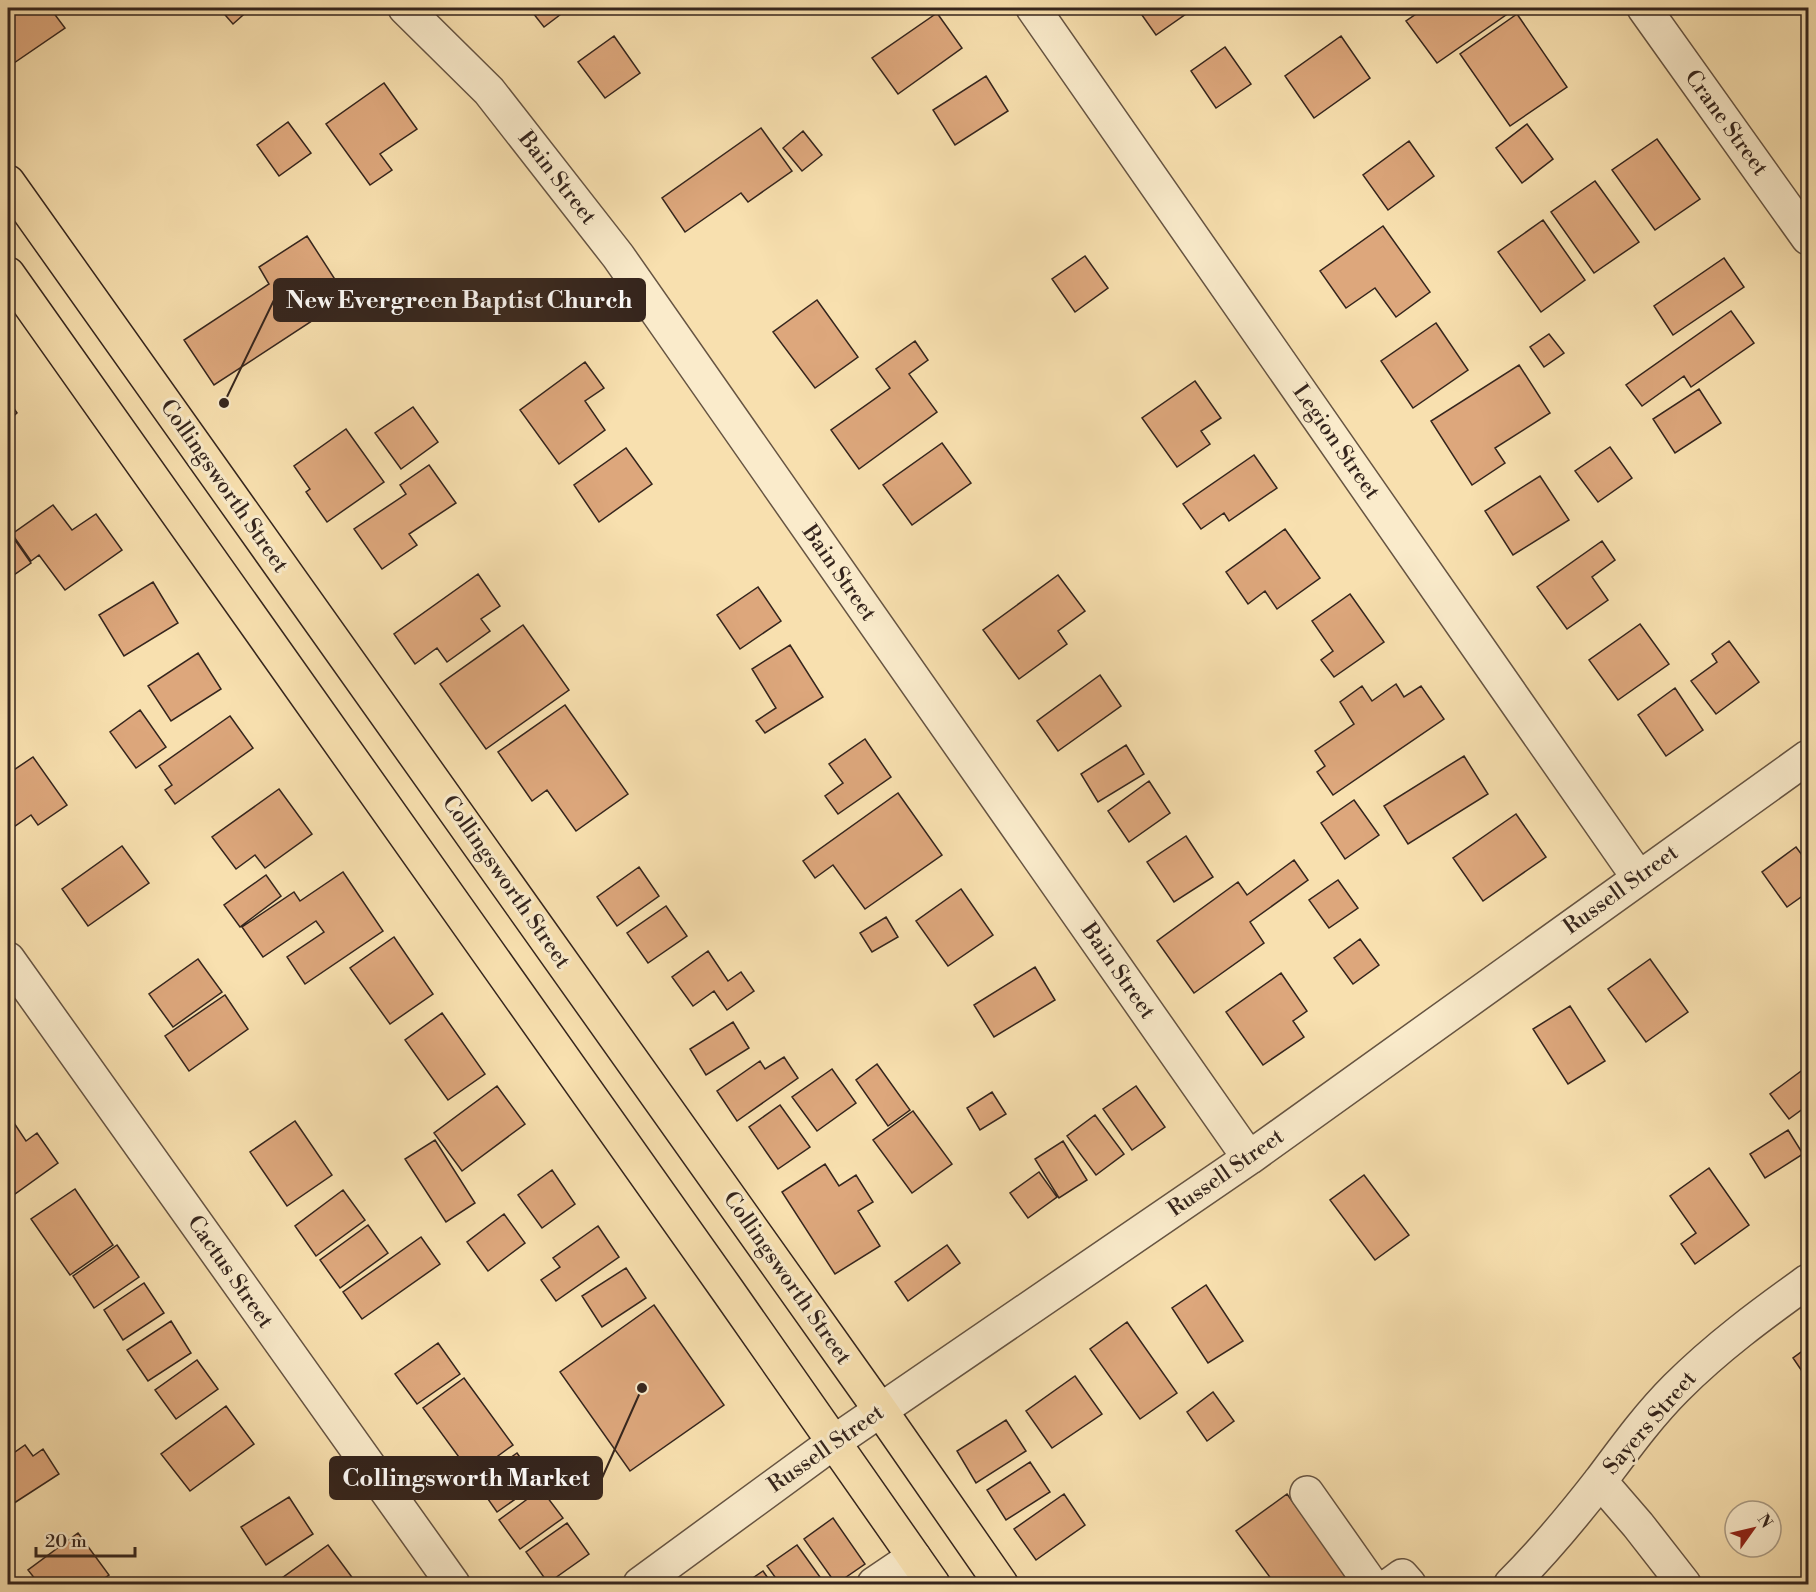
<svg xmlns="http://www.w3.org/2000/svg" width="1816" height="1592" font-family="'Libre Bodoni',serif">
  <rect width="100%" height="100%" fill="#f8e0af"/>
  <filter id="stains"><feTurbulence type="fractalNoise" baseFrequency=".00333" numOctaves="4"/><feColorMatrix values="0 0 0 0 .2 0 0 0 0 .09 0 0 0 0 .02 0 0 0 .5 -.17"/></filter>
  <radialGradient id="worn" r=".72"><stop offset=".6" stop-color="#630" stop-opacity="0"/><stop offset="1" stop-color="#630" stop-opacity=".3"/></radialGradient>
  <!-- building -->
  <path fill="#dda77c" stroke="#35251d" stroke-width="1.5" d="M8,8H50L65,28L11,65L8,61Z
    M219,8H251L233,24Z
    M529,8H569L544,27Z
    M1137,8H1193V9L1156,35Z
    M1425,8H1516L1437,63L1406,21Z
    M937,13L962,48L898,94L872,58Z
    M1517,14L1567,87L1510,126L1460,54Z
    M614,36L640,73L605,98L578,62Z
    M1341,36L1370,78L1314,118L1285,76Z
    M1225,47L1251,84L1216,108L1191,71Z
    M986,76L1008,111L955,145L933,110Z
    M384,83L417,129L380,154L392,170L370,185L326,124Z
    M288,122L311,153L279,176L257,145Z
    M1527,124L1553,159L1522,183L1496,148Z
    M761,128L792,171L748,202L741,193L685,232L662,198Z
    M803,131L822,155L802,171L783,148Z
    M1657,139L1700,199L1655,230L1612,170Z
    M1409,141L1434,176L1388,210L1363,175Z
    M1595,181L1639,242L1594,273L1551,212Z
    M1543,220L1585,280L1541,312L1498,252Z
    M1383,226L1430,292L1396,317L1375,288L1346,308L1320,271Z
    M307,236L347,298L214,385L184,340L269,284L259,267Z
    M1085,256L1108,288L1075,312L1052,279Z
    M1724,258L1744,287L1673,335L1654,306Z
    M817,300L858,357L815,388L773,332Z
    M1731,311L1754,343L1691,387L1684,376L1642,406L1626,385Z
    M1436,323L1468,370L1413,408L1381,361Z
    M1549,334L1564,353L1544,367L1530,347Z
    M915,341L928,360L909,374L937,412L859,469L831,430L890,388L876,369Z
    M585,362L604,388L585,401L605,430L559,464L520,410Z
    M1519,365L1550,413L1495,448L1505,463L1472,485L1431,421Z
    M1195,381L1221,418L1201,431L1210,444L1177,467L1142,418Z
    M1699,389L1721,423L1675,453L1653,419Z
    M8,400L17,413L8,421Z
    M413,407L438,442L401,469L375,433Z
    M346,429L384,482L327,522L306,492L310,489L294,466Z
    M942,443L971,483L912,525L883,485Z
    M1610,447L1632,478L1598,502L1575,471Z
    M626,448L652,484L599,522L574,485Z
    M1254,455L1277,488L1229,521L1224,513L1201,529L1183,504Z
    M429,465L456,503L409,534L417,545L382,569L354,529L406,494L400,485Z
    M1540,476L1569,520L1513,555L1485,511Z
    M53,505L72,530L96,514L122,550L65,590L39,555L31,561L12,534Z
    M1285,529L1320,578L1277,609L1265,591L1248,604L1226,572Z
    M15,540L31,563L8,579V545Z
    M1602,541L1615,560L1592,577L1608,600L1567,629L1537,587Z
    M478,574L500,606L481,619L490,631L447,662L437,648L415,664L394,634Z
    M1058,575L1085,611L1058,631L1067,644L1019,679L983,630Z
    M153,582L178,623L124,656L99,615Z
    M758,587L781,621L740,649L717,615Z
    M1350,594L1384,642L1334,677L1321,660L1333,651L1312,621Z
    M1640,624L1669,664L1618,700L1589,660Z
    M523,625L569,690L486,749L440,684Z
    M1729,641L1759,682L1716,714L1691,681L1717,662L1712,654Z
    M790,645L823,697L765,733L756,721L776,708L752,669Z
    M198,653L221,689L171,721L148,686Z
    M1100,675L1121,706L1058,751L1037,721Z
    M1396,684L1404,697L1421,686L1444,719L1333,795L1317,772L1325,766L1315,751L1354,724L1340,702L1362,686L1372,701Z
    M1675,688L1703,730L1666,756L1638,715Z
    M565,705L628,794L576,831L547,790L532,801L498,752Z
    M140,710L166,747L136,768L110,732Z
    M230,716L253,748L175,804L165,790L172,785L159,766Z
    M865,739L891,777L838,814L825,796L843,783L829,764Z
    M1126,745L1144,774L1098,802L1081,774Z
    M1464,756L1488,794L1408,844L1384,806Z
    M33,757L67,805L38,825L31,815L8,831V774Z
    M1149,781L1170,813L1129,842L1108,811Z
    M279,789L312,834L265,868L255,855L236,869L212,837Z
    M898,793L942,855L865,909L833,865L815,878L803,861Z
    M1354,800L1379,835L1345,859L1321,823Z
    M1516,814L1546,857L1483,901L1453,858Z
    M1186,836L1213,877L1174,902L1147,862Z
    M122,846L149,883L88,926L62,889Z
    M1796,847L1808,863V892L1787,907L1762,872Z
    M1294,860L1308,880L1250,922L1264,943L1194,993L1157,941L1238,882L1247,895Z
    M639,867L659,896L617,926L597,897Z
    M343,872L383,931L305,984L287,957L324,932L316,921L263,957L242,927L294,892L300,901Z
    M266,875L281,896L240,927L224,905Z
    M1338,880L1358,908L1329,928L1309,900Z
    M961,889L993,935L948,966L916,921Z
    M666,906L687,936L648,963L627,933Z
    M886,917L898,937L872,952L860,933Z
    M394,937L433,994L390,1024L350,968Z
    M1360,939L1379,965L1353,984L1334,958Z
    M708,951L728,981L741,972L754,991L727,1010L714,991L693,1006L672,977Z
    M198,959L222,992L173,1027L149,994Z
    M1650,959L1688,1012L1646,1042L1608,989Z
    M1035,967L1055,1000L994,1037L974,1005Z
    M1281,973L1307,1011L1293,1021L1304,1037L1263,1065L1226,1012Z
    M225,995L248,1029L189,1071L165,1036Z
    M1570,1006L1605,1061L1568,1084L1533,1029Z
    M442,1013L485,1074L448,1100L405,1040Z
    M733,1022L749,1048L706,1075L690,1049Z
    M784,1057L798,1078L737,1121L717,1091L760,1061L765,1069Z
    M877,1064L910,1110L888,1126L856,1080Z
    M1808,1066V1105L1789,1119L1770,1094Z
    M832,1069L856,1103L817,1131L792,1097Z
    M497,1086L525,1124L462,1171L434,1133Z
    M1136,1086L1165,1127L1132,1150L1103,1109Z
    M992,1092L1006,1114L980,1130L967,1108Z
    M780,1105L810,1147L778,1169L749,1127Z
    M913,1111L952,1164L912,1193L873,1140Z
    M8,1114L26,1141L37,1133L58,1163L8,1199Z
    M1095,1115L1124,1154L1096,1175L1067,1136Z
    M295,1121L332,1175L287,1206L250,1152Z
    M1788,1130L1803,1154L1765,1178L1750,1154Z
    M435,1140L475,1203L446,1222L405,1159Z
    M1063,1141L1087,1180L1059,1198L1035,1159Z
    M825,1164L839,1186L856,1175L873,1202L858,1211L880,1246L835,1274L782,1192Z
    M1709,1168L1749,1225L1695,1264L1681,1244L1696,1233L1670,1196Z
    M552,1170L575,1204L542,1228L518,1195Z
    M1039,1172L1057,1197L1028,1218L1010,1193Z
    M1364,1175L1409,1235L1375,1260L1330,1200Z
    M75,1189L113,1245L70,1275L31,1219Z
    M343,1190L365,1220L316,1256L295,1226Z
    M504,1214L525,1243L488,1271L467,1242Z
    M368,1225L388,1253L340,1288L320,1260Z
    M598,1226L619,1257L556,1301L541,1280L560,1267L553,1258Z
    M421,1237L440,1264L362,1319L343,1292Z
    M117,1245L139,1277L94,1308L73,1276Z
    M947,1245L960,1263L908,1301L895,1282Z
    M626,1268L646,1298L602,1327L582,1296Z
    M144,1283L164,1313L123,1340L104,1310Z
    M1206,1285L1243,1341L1208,1363L1172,1308Z
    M654,1305L724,1405L630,1471L560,1372Z
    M171,1321L191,1353L148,1381L127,1350Z
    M1127,1322L1177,1393L1140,1419L1090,1349Z
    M438,1343L460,1374L417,1404L395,1374Z
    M1808,1347V1380L1793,1358Z
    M197,1360L218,1389L176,1419L155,1390Z
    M1075,1376L1102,1414L1052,1448L1026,1411Z
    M464,1378L513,1445L472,1475L423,1408Z
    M1213,1392L1234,1421L1207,1441L1187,1412Z
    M226,1406L254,1444L190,1491L161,1454Z
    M1006,1420L1026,1451L976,1483L957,1451Z
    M25,1445L33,1456L43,1449L59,1474L8,1507V1457Z
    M517,1453L538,1483L497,1512L476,1482Z
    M1030,1462L1050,1492L1006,1520L987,1490Z
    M541,1489L563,1518L520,1549L499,1520Z
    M1064,1494L1085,1525L1036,1560L1014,1529Z
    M1287,1494L1352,1584H1275L1236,1531Z
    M289,1497L313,1534L266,1565L241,1527Z
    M833,1518L865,1564L836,1584L804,1539Z
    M567,1523L589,1554L548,1583L526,1552Z
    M78,1533L109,1575L96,1584H39L28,1570Z
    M328,1545L357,1584H287L282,1578Z
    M797,1545L825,1584H780L767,1566Z
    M763,1571L772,1584H744Z"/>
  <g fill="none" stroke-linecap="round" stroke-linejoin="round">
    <defs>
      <path id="minor" d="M405,8L489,91L618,256L1249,1158
        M1033,8L1638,877
        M1644,8L1808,238
        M8,959L453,1584
        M1600,1481L1638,1525L1684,1584
        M1307,1493L1371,1584
        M640,1584L834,1442L1249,1158L1808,757
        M874,1584L914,1557
        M1391,1584L1402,1576L1409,1584
        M1511,1584C1543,1552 1573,1516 1601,1480C1625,1448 1648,1416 1676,1388C1717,1347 1762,1314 1808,1281"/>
      <path id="major" d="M8,182L881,1411L1001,1584
        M8,274L728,1291L933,1584"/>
    </defs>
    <!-- minor casing -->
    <use href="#minor" stroke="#665442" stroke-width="36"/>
    <!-- major casing -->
    <use href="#major" stroke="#35251d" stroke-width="36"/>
    <!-- minor -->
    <use href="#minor" stroke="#faebcb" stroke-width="33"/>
    <!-- major -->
    <use href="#major" stroke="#f8e0af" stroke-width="33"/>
  </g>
  <g text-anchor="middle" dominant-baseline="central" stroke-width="6" stroke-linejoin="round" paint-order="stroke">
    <!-- street labels -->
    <g font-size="22" fill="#35251d" stroke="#faebcb">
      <text transform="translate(1726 123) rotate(54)">Crane Street</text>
      <text transform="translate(557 178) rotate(52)">Bain Street</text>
      <text transform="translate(1336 442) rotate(55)">Legion Street</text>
      <text transform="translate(224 486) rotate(55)">Collingsworth Street</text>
      <text transform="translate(839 573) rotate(55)">Bain Street</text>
      <text transform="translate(506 882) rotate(55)">Collingsworth Street</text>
      <text transform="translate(1621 890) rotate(-36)">Russell Street</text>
      <text transform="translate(1118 971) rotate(55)">Bain Street</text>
      <text transform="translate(1226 1173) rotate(-35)">Russell Street</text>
      <text transform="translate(230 1272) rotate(55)">Cactus Street</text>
      <text transform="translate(787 1278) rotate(55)">Collingsworth Street</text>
      <text transform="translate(1650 1423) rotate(-49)">Sayers Street</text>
      <text transform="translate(826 1449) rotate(-35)">Russell Street</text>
    </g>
  </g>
  <!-- callouts -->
  <path fill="none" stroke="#35251d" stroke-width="2" d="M224 403L274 300M642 1388L602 1478"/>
  <g fill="#35251d" stroke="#faebcb" stroke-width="2">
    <circle cx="224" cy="403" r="6"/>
    <circle cx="642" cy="1388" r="6"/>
  </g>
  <g fill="#35251d" stroke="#35251d" stroke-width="2">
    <rect x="274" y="279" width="371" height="42" rx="6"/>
    <rect x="330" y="1457" width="272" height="42" rx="6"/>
  </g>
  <g font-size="24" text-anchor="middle" font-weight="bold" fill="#fff">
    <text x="459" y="308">New Evergreen Baptist Church</text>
    <text x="466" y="1486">Collingsworth Market</text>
  </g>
  <!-- margin -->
  <rect width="1816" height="1592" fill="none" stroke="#f8e0af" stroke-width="30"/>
  <rect x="9" y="9" width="1798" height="1574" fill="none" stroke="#35251d" stroke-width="3"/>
  <rect x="15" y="15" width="1786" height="1562" fill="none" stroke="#35251d" stroke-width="1.5"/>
  <!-- north arrow -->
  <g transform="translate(1753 1529) rotate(56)"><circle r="28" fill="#faebcb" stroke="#ab9c85" stroke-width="1.5"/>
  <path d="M0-4.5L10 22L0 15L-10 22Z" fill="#8f2418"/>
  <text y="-9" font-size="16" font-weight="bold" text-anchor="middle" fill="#35251d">N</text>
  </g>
  <!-- scale -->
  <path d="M36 1547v9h99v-9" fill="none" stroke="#35251d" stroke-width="3"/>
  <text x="45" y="1547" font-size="18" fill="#35251d" stroke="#faebcb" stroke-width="4.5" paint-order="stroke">20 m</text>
  <rect width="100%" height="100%" filter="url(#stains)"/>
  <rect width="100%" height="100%" fill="url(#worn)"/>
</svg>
